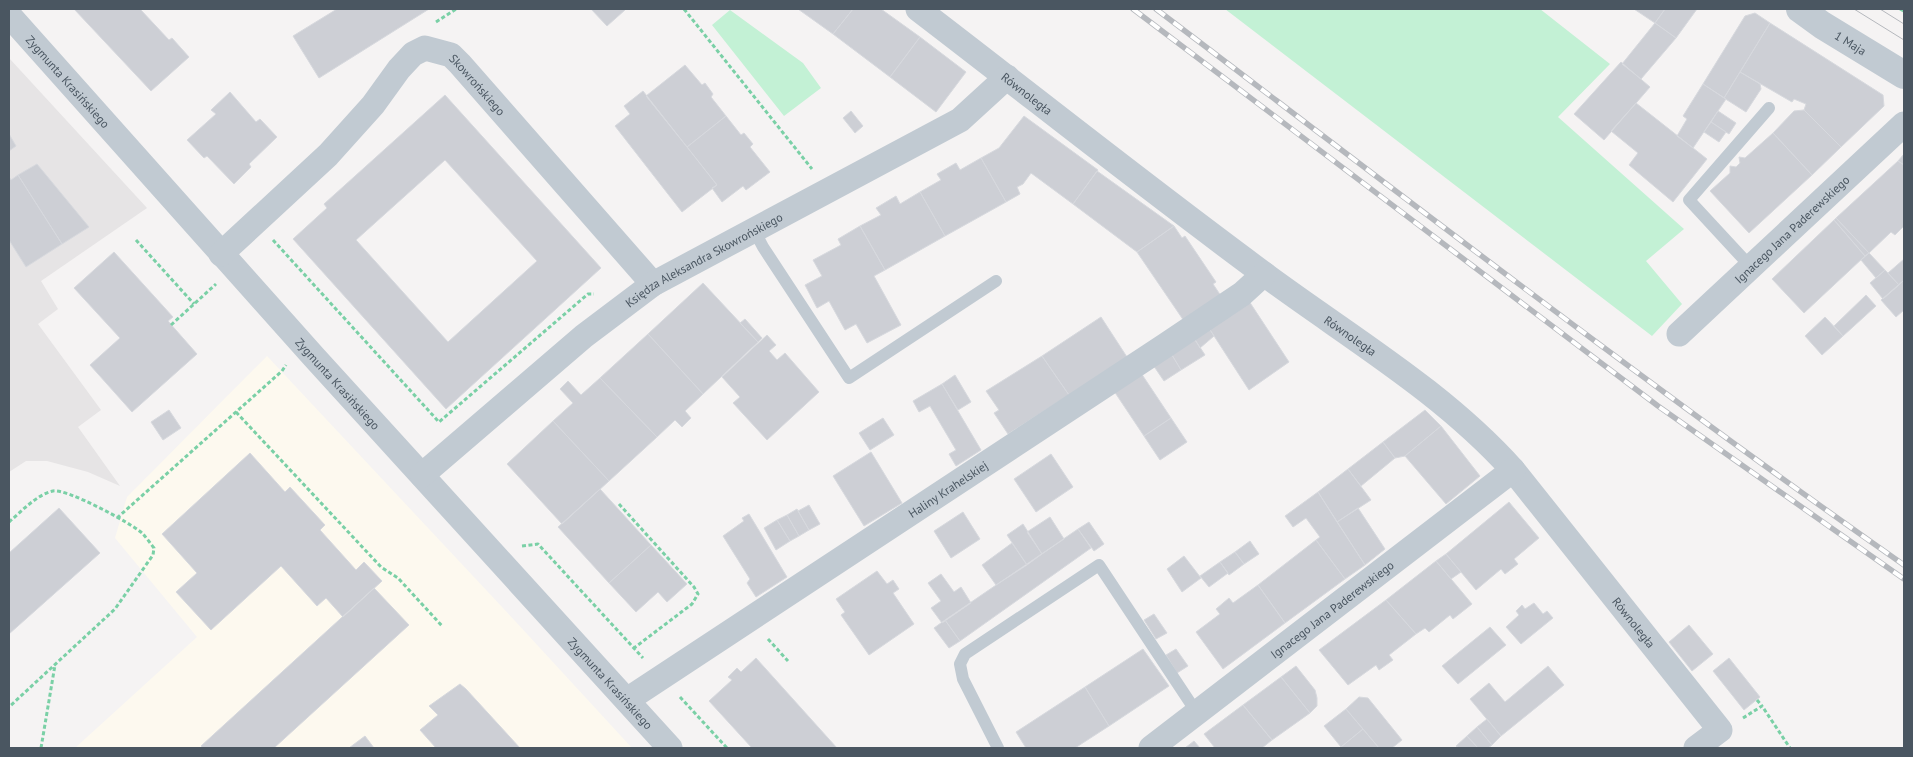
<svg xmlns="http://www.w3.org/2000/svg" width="1913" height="757" font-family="'PT Sans',sans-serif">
  <rect width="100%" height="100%" fill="#f5f3f3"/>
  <!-- commercial -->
  <path fill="#fdf9ef" d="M267,356L516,622L632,748H75L197,637L115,538L127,497Z"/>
  <!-- education -->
  <path fill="#e6e4e5" d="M9,58L147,208L41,281L58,309L38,324L101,410L78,427L120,486L88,472L47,461H26L9,472Z"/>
  <!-- green -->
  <path fill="#c3f1d5" d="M1225,9H1540L1610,64L1558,117L1684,229L1646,261L1682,304L1652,336Z
    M730,10L803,63L821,88L784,116L712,25Z"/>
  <!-- building -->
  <path fill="#cdcfd5" stroke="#d7d9de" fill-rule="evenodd" d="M74,9H140L169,40L172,38L189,57L151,91Z
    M337,9H429L319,78L293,36Z
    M591,9H624L625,10L607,26Z
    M798,9H853L833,34Z
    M853,9H881L920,37L890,77L833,34Z
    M1634,9H1665L1655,23Z
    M1665,9H1697L1676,38L1655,23Z
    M1755,13L1770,23L1724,98L1703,84L1745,16Z
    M1655,23L1676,38L1641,79L1622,64Z
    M1770,23L1883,95L1884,106L1841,147L1804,110L1806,104L1794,99L1792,102L1740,72Z
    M920,37L966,72L936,112L890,77Z
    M1621,62L1650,87L1604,140L1574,114Z
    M685,65L702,85L705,83L713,94L711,97L726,116L687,147L646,96Z
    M1740,72L1760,84L1761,89L1746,112L1724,98Z
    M1703,84L1726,99L1693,148L1677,136L1687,119L1683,116Z
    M643,91L717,185L682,212L615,126L630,114L624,106Z
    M230,92L256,122L260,119L277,137L249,164L251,167L234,184L207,156L204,158L187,140L216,114L211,110Z
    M445,95L601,268L446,409L293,239L327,208L324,204ZM445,160L537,261L448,342L356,240Z
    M1636,103L1707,159L1673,202L1629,165L1638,153L1611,131Z
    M1804,110L1841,147L1812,175L1773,133L1794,111Z
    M851,111L863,126L855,133L843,118Z
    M1718,111L1736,123L1729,134L1711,122Z
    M726,116L741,135L744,133L753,144L750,147L770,172L746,190L743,186L722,202L712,188L717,185L687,147Z
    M1024,116L1098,170L1073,204L1031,173L1023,184L1017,187L1020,194L1006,202L981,158L999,148Z
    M1711,122L1726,132L1719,142L1704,132Z
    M1773,133L1812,175L1749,233L1710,191L1730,173V166L1736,167L1740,163L1739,157L1745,158Z
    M9,134L16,146L9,151Z
    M1904,154V165L1898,161Z
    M981,158L1006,202L945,236L920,192L941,180L937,174L956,163L960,170Z
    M1898,161L1904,165V226L1895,235L1891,232L1869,253L1836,218Z
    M37,164L89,227L62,244L18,175Z
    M1097,171L1174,226L1137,252L1073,204Z
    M18,175L62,244L26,267L9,240V177L11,180Z
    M920,192L945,236L885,270L860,226L881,215L876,208L896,196L900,204Z
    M1836,218L1869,253L1865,256L1834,220Z
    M1834,220L1865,256L1804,313L1772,279Z
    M860,226L885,270L874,276L901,325L867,343L856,324L845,330L829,301L817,308L805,285L822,276L813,260L841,245L838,239Z
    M1174,226L1182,238L1185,236L1216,282L1213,284L1221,296L1184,321L1137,252Z
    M114,252L173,317L168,321L197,354L132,412L90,365L120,338L74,288Z
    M1869,253L1885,270L1876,278L1861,260Z
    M1904,259V280L1899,285L1888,273Z
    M1885,270L1899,285L1883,299L1870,283Z
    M1904,280V310L1896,317L1881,300Z
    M703,283L758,342L703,394L648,334Z
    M1866,295L1876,306L1843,336L1834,326Z
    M1247,298L1289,362L1249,390L1207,325Z
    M1101,317L1127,357L1069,395L1042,356Z
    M1825,317L1843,336L1822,355L1805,336Z
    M745,319L762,338L758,342L740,323Z
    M1207,325L1214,336L1200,348L1192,335Z
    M648,334L703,394L685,411L691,418L682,427L675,420L657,437L600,378Z
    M767,335L776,345L769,351L777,360L785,353L819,392L767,440L733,403L740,397L722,377Z
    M1192,335L1205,355L1181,370L1169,350Z
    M1169,350L1181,370L1164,381L1151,362Z
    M1042,356L1069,395L1008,434L994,413L999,410L986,391Z
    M1139,370L1171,418L1144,436L1112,388Z
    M955,375L971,402L958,410L942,384Z
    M600,378L657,437L609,481L553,421L573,403L560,389L568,381L581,395Z
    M942,384L981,450L956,466L949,454L956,450L930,406L919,412L913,401Z
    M169,410L181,428L163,440L151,422Z
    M1425,410L1441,426L1405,456L1395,458L1383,442Z
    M883,418L894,435L870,450L859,433Z
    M1171,418L1187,442L1160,460L1144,436Z
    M553,421L609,481L562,524L507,464Z
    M1441,426L1480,476L1446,504L1405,456Z
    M1383,442L1395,458L1361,486L1348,469Z
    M871,452L902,503L864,526L833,476Z
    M250,453L285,492L290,487L325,525L320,530L356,570L364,562L382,581L343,617L326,598L317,606L281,566L211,630L176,592L197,573L162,534Z
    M1051,454L1073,487L1036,512L1014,479Z
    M1348,469L1371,500L1337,522L1318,492Z
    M600,489L651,545L609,583L558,527Z
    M1318,492L1365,565L1345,579L1316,540L1320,537L1306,518L1293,527L1285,516Z
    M1509,502L1539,538L1514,559L1518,564L1505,574L1501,569L1476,590L1446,554Z
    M809,505L820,524L809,530L798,511Z
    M59,508L100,553L9,634V553Z
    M1358,508L1385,549L1365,565L1337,522Z
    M797,509L809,530L799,536L787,515Z
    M963,512L980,539L951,558L934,531Z
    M749,514L787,577L756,597L747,583L750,579L723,536L744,521L742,518Z
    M787,515L799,536L790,541L777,520Z
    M1050,517L1064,539L1042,554L1027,532Z
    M777,520L790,541L776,550L764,528Z
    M1089,522L1104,544L1094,551L1078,529Z
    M1023,524L1042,554L1027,565L1007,535Z
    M1078,529L1091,548L960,641L945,620Z
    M1316,540L1345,579L1285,623L1258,585Z
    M1250,541L1259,554L1244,564L1235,552Z
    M1012,543L1027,565L996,585L982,565Z
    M651,545L687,584L667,602L658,592L636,612L609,583Z
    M1235,552L1244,564L1229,575L1220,562Z
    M1446,554L1461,572L1451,579L1436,561Z
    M1184,556L1201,578L1182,592L1167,569Z
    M1436,561L1472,604L1453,619L1450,615L1429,632L1425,628L1416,634L1386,600Z
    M1220,562L1228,573L1209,587L1200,576Z
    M877,571L887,584L893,580L899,589L893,593L914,624L869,655L841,615L845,612L836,599Z
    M941,574L954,592L961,587L971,603L942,623L931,608L941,601L928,583Z
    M1258,585L1285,623L1223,669L1196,632L1220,614L1216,609L1229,598L1233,603Z
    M374,588L409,625L274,748H203L201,746Z
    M1386,600L1416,634L1389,655L1393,660L1379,670L1376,665L1348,685L1319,650Z
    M1534,603L1543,614L1547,611L1553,618L1521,644L1506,627L1519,615L1516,611L1522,605L1525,609Z
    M1154,614L1167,633L1156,639L1144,620Z
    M945,620L960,641L949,648L934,628Z
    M1689,625L1713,654L1692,671L1669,642Z
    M1490,627L1506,645L1458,684L1442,666Z
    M1143,649L1169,686L1109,726L1085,687Z
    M1176,649L1188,666L1177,673L1166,655Z
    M756,658L837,748H752L709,701L732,680L728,677L737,668L741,672Z
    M1729,658L1760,697L1744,710L1713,671Z
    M1296,666L1315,690L1317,698V706L1310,713L1281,677Z
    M1548,666L1564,685L1501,736L1470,699L1489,683L1505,702Z
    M1281,677L1310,713L1272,740L1243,705Z
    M460,684L466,689L520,748H436L420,730L438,715L429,706Z
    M1085,687L1109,726L1075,748H1026L1016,732Z
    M1359,697L1368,698L1402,740L1392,748H1379L1346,709Z
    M1243,705L1272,740L1262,748H1215L1204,734Z
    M1346,709L1363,729L1341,747L1324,726Z
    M1487,719L1501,736L1492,745L1477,727Z
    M1477,727L1492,745L1488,748H1478L1467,736Z
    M1363,729L1379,748H1343L1341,747Z
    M365,736L374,748H349Z
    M1467,736L1478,748H1459L1456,746Z
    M1194,741L1200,748H1185Z"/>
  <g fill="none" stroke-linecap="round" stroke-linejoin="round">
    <!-- path -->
    <path stroke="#7ad0a6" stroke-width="3" stroke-dasharray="4 2.5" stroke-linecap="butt" d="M684,9L812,169
      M1900,9L1904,11
      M436,22L456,9
      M136,240L194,304
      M273,240L439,422L588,294H594
      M171,325L216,284
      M236,412L381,567L398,578L443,627
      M619,504L694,587L698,594L692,604L634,648
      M117,518L282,371L286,365
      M9,522C22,511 36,495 53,491C66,488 131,523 142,533C146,537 150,543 154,548L153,555L115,609L9,707
      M522,546L538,544L643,658
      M768,639L788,661
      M680,697L727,748
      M1757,700L1762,706
      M1743,718L1762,706L1790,748
      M41,748L55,665"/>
    <!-- service -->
    <path stroke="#c1cad2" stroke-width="12" d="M754,230L763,247L849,378L996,281
      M1750,266L1689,200L1769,108
      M998,748L963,679L960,664L965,654L1099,565L1197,713"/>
    <!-- minor -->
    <g stroke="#c1cad2" stroke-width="25">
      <path id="s1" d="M918,9C1033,97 1147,188 1264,274C1349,337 1442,391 1513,470L1720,730L1696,748"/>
      <path id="s2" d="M9,15L314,357L670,748"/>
      <path id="s3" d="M221,254L328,155L373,105L399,69L413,54L425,48L451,55L460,64L653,284"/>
      <path id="s4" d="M1679,334L1904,124"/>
      <path id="s5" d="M422,475L584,336L653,284L960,120L1007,77"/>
      <path id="s6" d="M627,700L1166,345L1242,294L1264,274"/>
      <path id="s7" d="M1151,748L1513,470"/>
    </g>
    <!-- tertiary -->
    <path stroke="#c1cad2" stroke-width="28" id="s8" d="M1800,9L1822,25L1904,75"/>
    <!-- tram -->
    <path stroke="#b5b8bd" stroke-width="1" d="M1854,9L1904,40
      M1880,9L1904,24"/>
    <defs>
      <path id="rail" d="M1133,9L1658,406L1904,579
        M1156,9C1404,197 1650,387 1904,565"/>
    </defs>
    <!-- rail casing -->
    <use href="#rail" stroke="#b5b8bd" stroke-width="5.5"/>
    <!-- rail -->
    <use href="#rail" stroke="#fff" stroke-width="4" stroke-dasharray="11" stroke-linecap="butt"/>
  </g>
  <g text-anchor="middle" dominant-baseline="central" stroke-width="4" stroke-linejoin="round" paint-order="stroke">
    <!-- street labels -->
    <g font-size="12" fill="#4a5661" stroke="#fff">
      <text stroke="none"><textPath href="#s8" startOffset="61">1 Maja</textPath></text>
      <text stroke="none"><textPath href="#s2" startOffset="89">Zygmunta Krasińskiego</textPath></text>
      <text stroke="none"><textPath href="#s3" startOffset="358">Skowrońskiego</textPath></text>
      <text stroke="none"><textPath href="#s1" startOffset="138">Równoległa</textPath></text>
      <text stroke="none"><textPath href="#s4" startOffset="154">Ignacego Jana Paderewskiego</textPath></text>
      <text stroke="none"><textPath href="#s5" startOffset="356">Księdza Aleksandra Skowrońskiego</textPath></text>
      <text stroke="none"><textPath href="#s1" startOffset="542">Równoległa</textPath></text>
      <text stroke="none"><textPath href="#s2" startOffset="494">Zygmunta Krasińskiego</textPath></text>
      <text stroke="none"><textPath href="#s6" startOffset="384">Haliny Krahelskiej</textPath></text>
      <text stroke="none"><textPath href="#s7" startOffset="228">Ignacego Jana Paderewskiego</textPath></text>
      <text stroke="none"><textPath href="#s1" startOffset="948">Równoległa</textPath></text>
      <text stroke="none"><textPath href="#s2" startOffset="899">Zygmunta Krasińskiego</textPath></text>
    </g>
  </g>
  <!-- border -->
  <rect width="1913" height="757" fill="none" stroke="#4a5661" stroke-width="20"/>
</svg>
